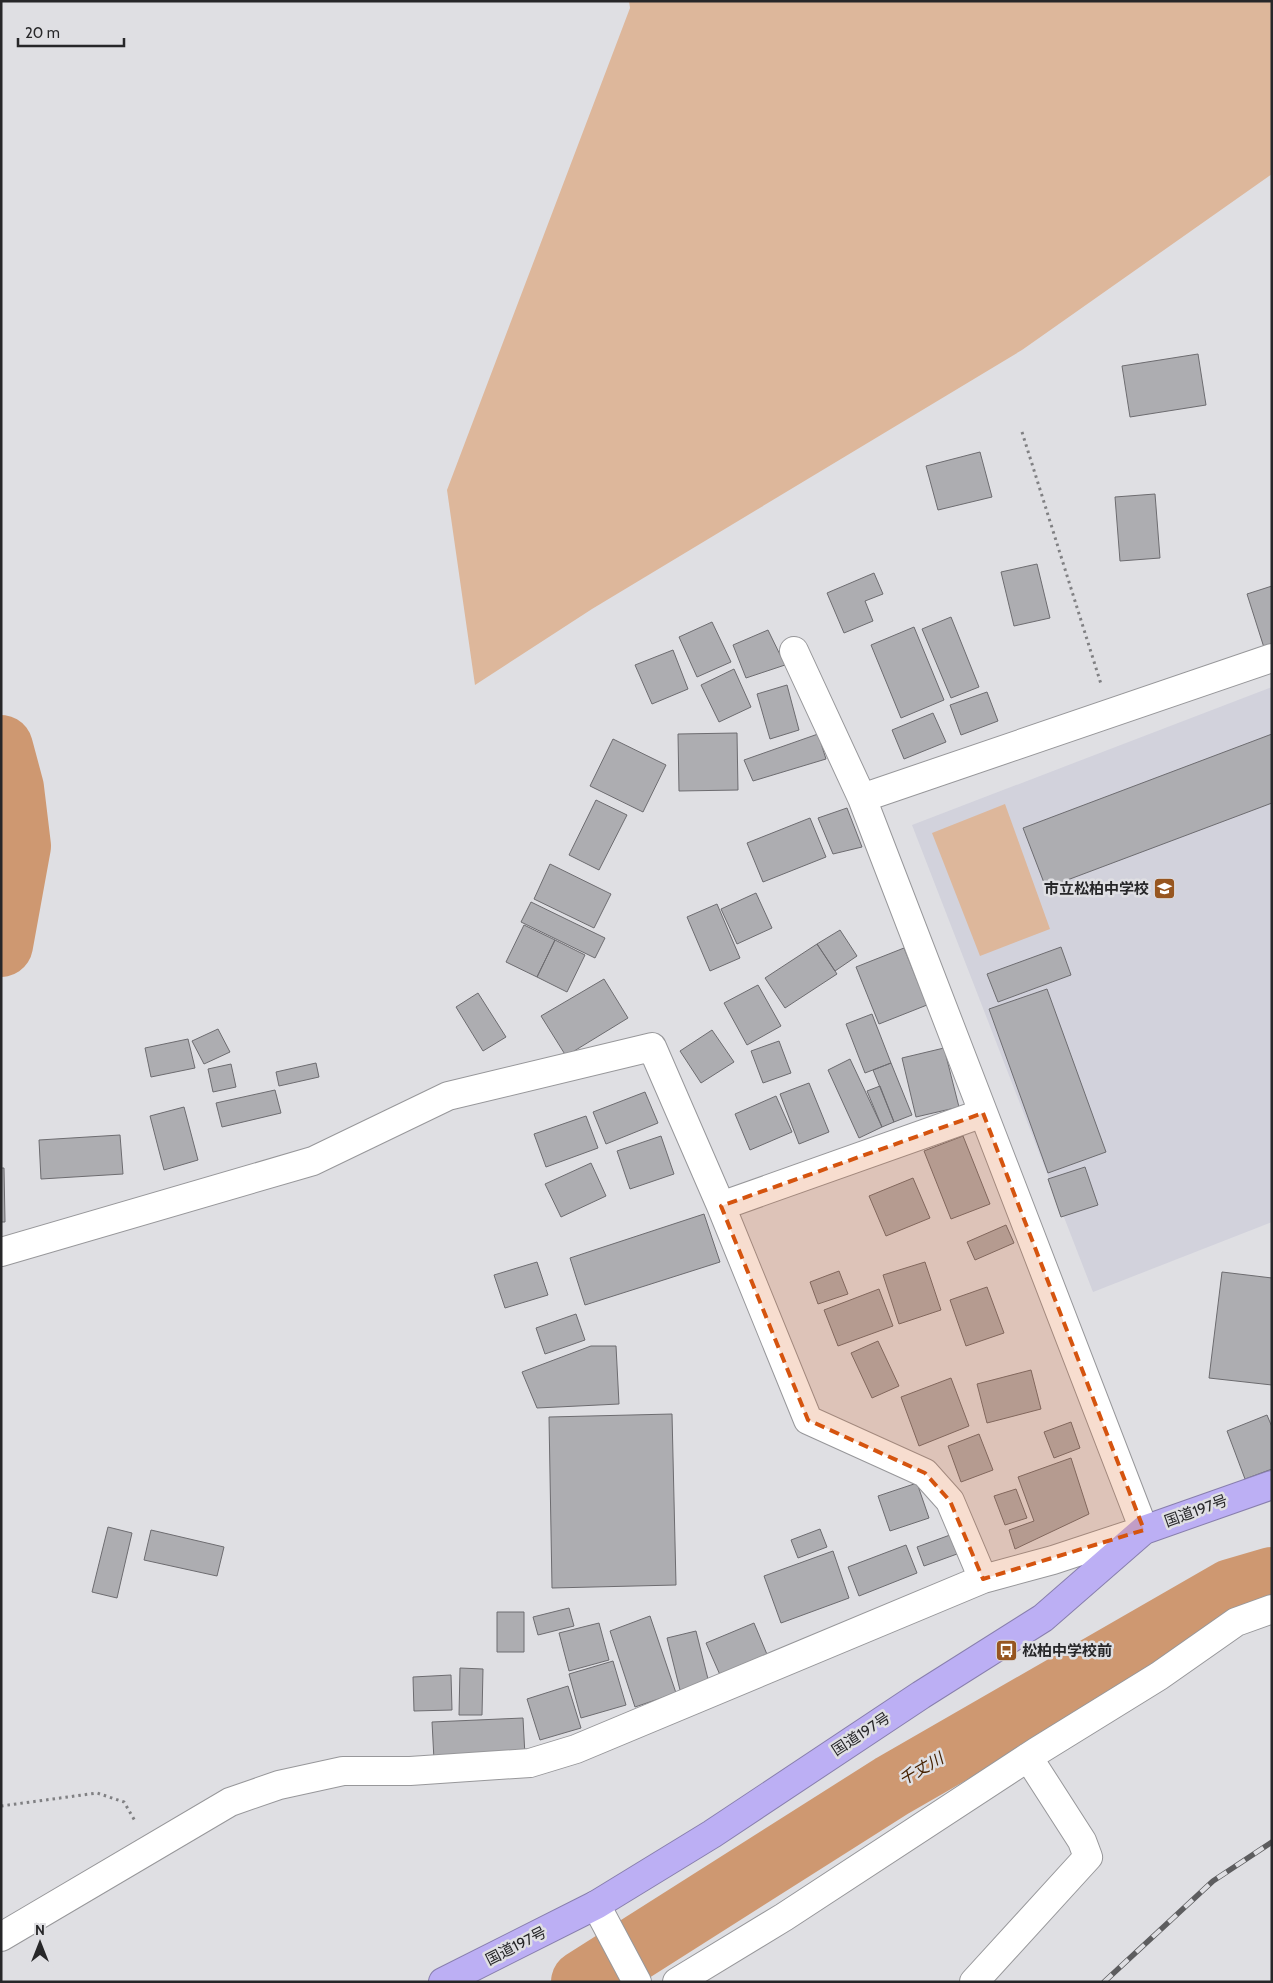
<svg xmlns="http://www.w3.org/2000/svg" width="1273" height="1983" font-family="Cabin,'Noto Sans JP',sans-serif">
  <rect width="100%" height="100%" fill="#dfdfe3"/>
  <!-- built -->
  <path fill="#d2d2dc" d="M1272,687V1222L1093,1292L912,825Z"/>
  <!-- green -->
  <path fill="#ddb79b" d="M629,1H1272V174L1022,350L592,609L475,685L447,490L630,8Z
    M1005,804L1050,929L980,956L932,833Z"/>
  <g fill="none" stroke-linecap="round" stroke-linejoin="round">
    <!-- river -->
    <path stroke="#ce9871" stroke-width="64" d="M1,747L12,788L19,846L1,945
      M583,1982L892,1786L1231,1591L1272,1579"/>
  </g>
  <!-- building -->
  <path fill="#adadb1" stroke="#6d6c70" d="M1198,354L1206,405L1130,417L1122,366Z
    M980,452L992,497L938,510L926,466Z
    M1155,494L1160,558L1120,561L1115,497Z
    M1037,564L1050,618L1014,626L1001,572Z
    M874,573L883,594L865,601L873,621L844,633L827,593Z
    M1272,586V656L1267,657L1247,594Z
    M951,617L979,687L951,698L922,629Z
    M712,622L731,662L697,677L679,637Z
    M914,627L944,700L901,718L871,645Z
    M768,630L785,665L746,678L733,645Z
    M673,650L688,689L652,704L635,665Z
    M734,669L751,707L719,722L701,685Z
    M787,685L799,730L770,739L757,694Z
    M987,692L998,721L961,735L950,705Z
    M933,713L946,742L904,759L892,730Z
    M737,733L738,790L679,791L678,734Z
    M818,734L826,759L753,781L744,760Z
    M1272,734V803L1046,888L1023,828Z
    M613,739L666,765L643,812L590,786Z
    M596,800L627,815L599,870L569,855Z
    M847,808L862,847L833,854L818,818Z
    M810,818L826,857L763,882L747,843Z
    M550,864L611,894L594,928L534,899Z
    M756,893L772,928L737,944L721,909Z
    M531,902L605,938L595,958L521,922Z
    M717,904L740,958L710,971L687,917Z
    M524,925L555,940L537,977L506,962Z
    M840,930L857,956L835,971L817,944Z
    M555,940L585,955L567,992L537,977Z
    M817,944L837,974L785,1008L765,978Z
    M1061,947L1071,975L998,1002L987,974Z
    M904,948L927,1005L879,1024L856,967Z
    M604,979L628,1018L566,1056L541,1016Z
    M758,985L781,1026L747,1045L724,1003Z
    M1047,989L1106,1152L1048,1173L989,1009Z
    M478,993L506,1037L483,1051L456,1007Z
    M872,1014L891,1063L865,1073L846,1024Z
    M218,1029L230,1052L204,1064L192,1041Z
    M712,1030L734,1062L701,1083L680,1051Z
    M188,1039L195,1068L151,1077L145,1048Z
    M779,1041L791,1073L763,1083L751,1051Z
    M944,1048L959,1107L916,1117L902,1058Z
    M850,1059L882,1127L859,1138L828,1070Z
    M316,1063L319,1077L279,1086L276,1072Z
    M891,1063L912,1115L894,1122L873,1070Z
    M231,1064L236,1087L213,1092L208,1069Z
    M809,1083L829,1132L799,1144L780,1094Z
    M880,1086L894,1122L882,1127L867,1091Z
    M275,1090L281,1113L222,1127L216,1103Z
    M645,1092L658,1123L606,1144L593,1112Z
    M776,1096L792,1132L750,1150L735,1114Z
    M184,1107L198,1160L164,1170L150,1116Z
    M586,1116L598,1148L546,1167L534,1134Z
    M120,1135L123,1174L41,1179L39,1140Z
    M661,1136L674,1174L630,1189L617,1151Z
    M963,1136L990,1204L951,1219L924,1151Z
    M591,1163L606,1196L561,1217L545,1184Z
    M1085,1167L1098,1205L1061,1217L1048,1179Z
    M1,1168H4L5,1222H1Z
    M913,1178L930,1218L886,1236L869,1196Z
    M704,1214L720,1262L585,1305L570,1258Z
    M1006,1225L1014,1243L975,1260L967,1242Z
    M537,1262L548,1295L505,1308L494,1275Z
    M925,1262L941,1310L899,1324L883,1275Z
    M839,1271L848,1294L818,1304L810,1282Z
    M1222,1272L1272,1278V1385L1209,1378Z
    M987,1287L1004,1333L966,1346L950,1300Z
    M879,1289L893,1326L838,1346L824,1310Z
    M576,1314L585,1340L545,1354L536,1328Z
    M878,1341L899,1386L872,1398L851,1353Z
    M591,1346H616L619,1404L537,1408L522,1372Z
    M1031,1370L1041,1409L987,1423L977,1384Z
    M951,1378L969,1426L919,1446L901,1397Z
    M672,1414L676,1585L552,1588L549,1417Z
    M1267,1415L1272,1427V1469L1245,1479L1227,1431Z
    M1071,1422L1080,1448L1054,1458L1044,1432Z
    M979,1434L993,1470L961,1482L948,1446Z
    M1071,1458L1089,1514L1015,1549L1009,1530L1034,1521L1018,1477Z
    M917,1483L929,1518L890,1531L878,1496Z
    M1016,1489L1027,1518L1005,1525L994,1496Z
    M108,1527L132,1533L117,1598L92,1592Z
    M820,1529L827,1547L798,1558L791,1540Z
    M151,1530L224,1547L217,1576L144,1560Z
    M950,1535L957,1554L924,1566L917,1547Z
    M906,1545L917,1573L859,1596L848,1567Z
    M833,1551L849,1598L781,1623L764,1576Z
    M569,1608L574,1626L538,1635L533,1617Z
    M497,1612H524V1652H497Z
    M650,1616L676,1693L635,1707L610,1631Z
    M599,1623L609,1660L569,1671L559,1633Z
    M754,1623L771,1664L724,1684L706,1643Z
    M696,1631L709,1683L680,1690L667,1638Z
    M613,1661L626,1705L581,1718L569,1674Z
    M460,1668L483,1669L482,1715H459Z
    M451,1675L452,1710L414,1711L413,1677Z
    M568,1686L581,1728L540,1740L527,1699Z
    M523,1718L525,1756L434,1760L432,1722Z"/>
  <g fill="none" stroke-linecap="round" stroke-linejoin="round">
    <defs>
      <path id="street" d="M862,798L1272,658
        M721,1206L983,1113
        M1,1252L313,1161L448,1096L652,1047L721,1206L808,1420L925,1473L950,1501L983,1579
        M596,1905L637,1982
        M1,1937L230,1802L279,1785L343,1771H410L530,1763L576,1749L983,1579L1053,1560L1144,1530L862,798L794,651
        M677,1982L784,1917L1036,1752L1159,1676L1236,1622L1272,1609
        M974,1982L1088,1857L1082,1841L1028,1757"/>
      <path id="highway" d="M443,1982L596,1905L712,1834L921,1695L1043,1618L1144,1530L1272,1485"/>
    </defs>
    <!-- street casing -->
    <use href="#street" stroke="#97979a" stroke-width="30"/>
    <!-- highway casing -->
    <use href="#highway" stroke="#887fad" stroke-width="30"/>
    <!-- path -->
    <path stroke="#808083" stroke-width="3" stroke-dasharray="2.5 4" stroke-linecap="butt" d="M1022,432L1101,684
      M1,1806L97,1793L124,1802L135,1821"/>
    <!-- street -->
    <use href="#street" stroke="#fff" stroke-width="28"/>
    <!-- highway -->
    <use href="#highway" stroke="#bcaff4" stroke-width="28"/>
    <defs>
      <path id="rail" d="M1104,1982L1213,1881L1272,1842"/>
    </defs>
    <!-- rail casing -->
    <use href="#rail" stroke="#5d5d5f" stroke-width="5.5"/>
    <!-- rail -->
    <use href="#rail" stroke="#dfdfe3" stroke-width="4" stroke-dasharray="11" stroke-linecap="butt"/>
  </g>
  <!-- marked area -->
  <path fill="#d5540f" fill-opacity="0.2" stroke="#d5540f" stroke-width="4" stroke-dasharray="10 6" stroke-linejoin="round" d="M983,1113L1144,1530L983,1579L950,1501L925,1473L808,1420L721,1206Z"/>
  <!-- icons -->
  <defs>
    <symbol id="school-square" viewBox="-11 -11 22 22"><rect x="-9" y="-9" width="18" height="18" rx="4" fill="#975620" stroke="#dfdfe3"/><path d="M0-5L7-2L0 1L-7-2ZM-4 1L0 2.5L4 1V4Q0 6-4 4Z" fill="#fff"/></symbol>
    <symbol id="bus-square" viewBox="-11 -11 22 22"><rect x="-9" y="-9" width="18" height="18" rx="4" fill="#975620" stroke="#dfdfe3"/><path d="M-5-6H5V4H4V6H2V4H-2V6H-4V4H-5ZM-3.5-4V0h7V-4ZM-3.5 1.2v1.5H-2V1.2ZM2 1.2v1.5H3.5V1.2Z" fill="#fff"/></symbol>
  </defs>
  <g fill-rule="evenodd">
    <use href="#school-square" x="1152" y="876" width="25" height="25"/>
    <use href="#bus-square" x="994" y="1638" width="25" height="25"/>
  </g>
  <g text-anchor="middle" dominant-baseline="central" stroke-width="5" stroke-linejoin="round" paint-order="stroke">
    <!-- poi labels -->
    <g font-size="15" font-weight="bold" fill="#272729" stroke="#dfdfe3" text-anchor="end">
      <text x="1149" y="889">市立松柏中学校</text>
      <text x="1022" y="1651" text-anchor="start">松柏中学校前</text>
    </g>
    <!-- street labels -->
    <g font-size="15" fill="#272729" stroke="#dfdfe3">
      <text transform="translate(1196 1511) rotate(-20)">国道197号</text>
      <text transform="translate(861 1734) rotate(-33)">国道197号</text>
      <text transform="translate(516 1946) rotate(-27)">国道197号</text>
    </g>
    <!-- water labels -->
    <g font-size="16" font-style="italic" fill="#452202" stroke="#dfdfe3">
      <text transform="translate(921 1769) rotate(-30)">千丈川</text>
    </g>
  </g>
  <!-- border -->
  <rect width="1273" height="1983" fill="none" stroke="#272729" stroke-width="5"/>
  <!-- north arrow -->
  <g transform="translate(40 1943)" stroke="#dfdfe3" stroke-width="4" paint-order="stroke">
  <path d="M0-4L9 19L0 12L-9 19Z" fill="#272729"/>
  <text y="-8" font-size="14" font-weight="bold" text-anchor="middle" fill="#272729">N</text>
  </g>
  <!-- scale -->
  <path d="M18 38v8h106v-8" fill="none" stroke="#272729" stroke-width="2.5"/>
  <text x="25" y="38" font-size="15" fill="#272729" stroke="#dfdfe3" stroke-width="4" paint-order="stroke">20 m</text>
</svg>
